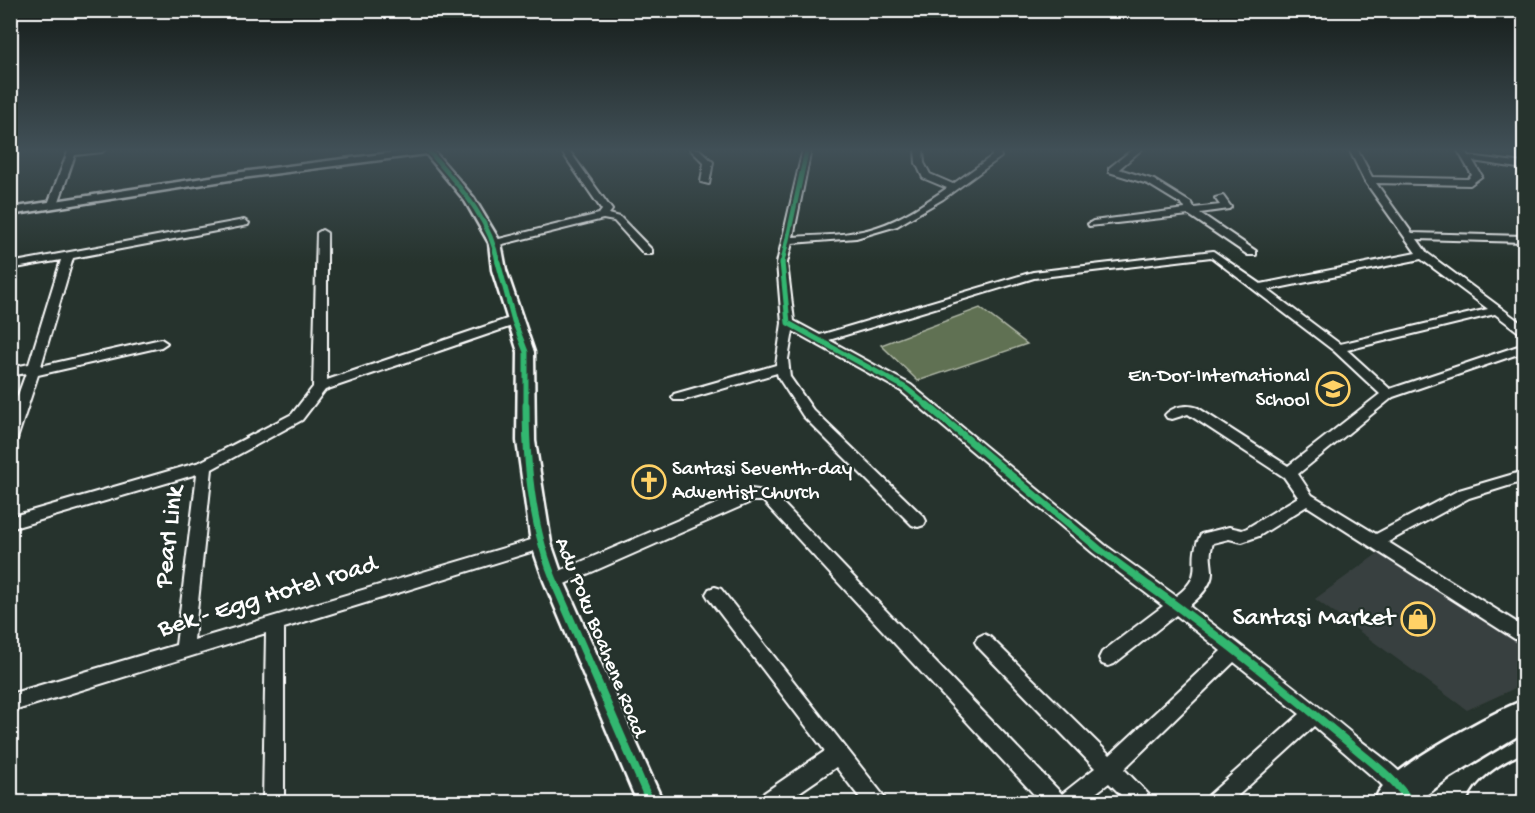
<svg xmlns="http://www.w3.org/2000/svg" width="1535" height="813" font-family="'Gochi Hand',sans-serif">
  <rect width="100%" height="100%" fill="#26332d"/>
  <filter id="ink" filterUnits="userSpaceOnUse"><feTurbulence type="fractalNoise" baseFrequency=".0167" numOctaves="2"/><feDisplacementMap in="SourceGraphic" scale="12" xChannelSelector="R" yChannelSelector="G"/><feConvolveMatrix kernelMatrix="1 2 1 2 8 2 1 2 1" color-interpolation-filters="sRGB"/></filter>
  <g filter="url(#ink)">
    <!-- built -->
    <path fill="#394140" d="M1384,549L1524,640V684L1467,710L1315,599Z"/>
    <!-- green -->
    <path fill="#617152" stroke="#b0b8a8" stroke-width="1.5" d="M980,308L1027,344L918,381L881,345Z"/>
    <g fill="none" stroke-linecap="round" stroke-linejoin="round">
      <defs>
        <path id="minor" d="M69,149H106L102,152L75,155L58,204L50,206L48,204Z
          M560,149H568L612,210L609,214L620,217L652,250V254H644L614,221L603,219L495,246L491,245V241L599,214L602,210Z
          M690,149H699L713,162L709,184L701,182L704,163Z
          M803,149H811L793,237C820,235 851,236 877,227C902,219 925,203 947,188L923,178L916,163L915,149H923L924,163L930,174L953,184L992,156L991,149H999L1001,157L943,199L897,226L856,238L792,243L787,263L794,321L820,335L1033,272L1213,251L1261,284L1416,253L1364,180L1349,149H1357L1372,177L1468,179L1472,175L1457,149H1465L1469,156L1524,163V169L1473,161L1482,176L1470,185L1376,183L1412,233L1524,236V242L1417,239L1427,253L1524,325V333H1520L1495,314L1347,350L1390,389L1524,344V352L1393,397L1298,474L1312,495L1376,534L1459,490L1524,471V481L1469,498L1388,542L1524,627V643L1518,641L1307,506L1259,536L1242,542L1229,539L1213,543C1209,554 1211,559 1212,571C1213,584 1199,598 1189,606C1245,649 1302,692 1356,737C1378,755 1412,775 1420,802H1398L1380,783L1314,726L1231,802H1206L1209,795L1300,714L1234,662L1124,769L1149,795L1152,802H1128L1109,783L1084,802H1041L763,501H753L560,586L554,588L548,586L546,581L548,576L746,491L751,489L772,492L1062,794L1095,768L978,647L975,642L978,637L984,634L990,637L1110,755L1221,651L1176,615L1114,664L1108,666L1102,664L1099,658L1102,652L1163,606L1093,553L901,391L793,331L788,359L790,377L813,410L924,517L926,521L924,525L918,527L912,525L803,416L778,377L777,373L684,400H674L672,397L674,394L776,365L782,323L777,263ZM1211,257L1334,351L1380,394L1288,466L1198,408C1187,404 1173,406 1165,415L1167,418L1172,419L1188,414L1284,477L1298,497L1247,528L1242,530L1229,527L1201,534C1185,563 1208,572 1176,596L1105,545L911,385L829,340L1034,278ZM1421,259L1488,309L1340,344L1268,290Z
          M1133,149H1142L1119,169L1154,180L1191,203L1194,208L1220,205L1215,198L1223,196L1231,207L1229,209L1200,213L1256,251V255H1248L1189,215L1089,226L1088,224L1093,221L1185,209L1184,206L1148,184L1109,172V168Z
          M244,220L249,223L248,225L73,258L41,366L161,339L167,343L161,347L38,375L17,439L10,444V417L26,373L10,376V368L29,364L61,260L10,269V263Z
          M322,230L327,233V380L510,318H518L520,321L518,324L325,390L302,420L212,469L194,640L541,537L547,539L549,543L547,547L284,628V802H263L266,633L10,712V694L176,645L197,474L10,529V517L200,462L292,414L313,387L317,233Z
          M715,587L721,589L883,795L886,802H863L836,767L785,802H758L761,795L825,751L709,599L706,594L709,589Z"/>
        <path id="tertiary" d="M421,149H432L474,198L501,243L506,270L534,352L535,441L551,543L564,581L663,802H637L544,581L531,543L517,441L518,352L492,270L489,243L465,201L426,154L242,178L10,215V208L242,172Z"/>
        <path id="trunk" d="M1524,700V732L1450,777L1417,802H1375C1376,799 1377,793 1380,790C1397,764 1493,712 1524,700Z
          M1524,755V793L1513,802H1469C1475,782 1504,763 1524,755Z"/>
      </defs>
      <!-- minor casing -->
      <use href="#minor" stroke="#fff" stroke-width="4"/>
      <!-- tertiary casing -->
      <use href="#tertiary" stroke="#fff" stroke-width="5"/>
      <!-- trunk casing -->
      <use href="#trunk" stroke="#fff" stroke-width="5"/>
      <!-- minor -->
      <use href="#minor" fill="#26332d" fill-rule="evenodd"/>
      <!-- tertiary -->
      <use href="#tertiary" fill="#26332d" fill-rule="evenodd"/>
      <!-- trunk -->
      <use href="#trunk" fill="#26332d" fill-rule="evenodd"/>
      <defs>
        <path id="cycleway-far3" d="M427,149C456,183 491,218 498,264
          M782,264L807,149"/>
        <path id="cycleway-far2" d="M498,262L514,321L526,352V407
          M782,262L788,323L906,388L929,407"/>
        <path id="cycleway-far1" d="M526,405C526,464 533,534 557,587
          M927,405L1099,549L1151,587"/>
        <path id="cycleway" d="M556,586L650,802
          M1149,586C1216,634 1281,686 1344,739C1366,758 1394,777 1410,802"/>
      </defs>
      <!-- cycleway-far3 casing -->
      <use href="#cycleway-far3" stroke="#26332d" stroke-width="8"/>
      <!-- cycleway-far2 casing -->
      <use href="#cycleway-far2" stroke="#26332d" stroke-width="8"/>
      <!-- cycleway-far1 casing -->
      <use href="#cycleway-far1" stroke="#26332d" stroke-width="10"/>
      <!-- cycleway casing -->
      <use href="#cycleway" stroke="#26332d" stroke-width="12"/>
      <!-- cycleway-far3 -->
      <use href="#cycleway-far3" stroke="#33b770" stroke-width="4.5"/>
      <!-- cycleway-far2 -->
      <use href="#cycleway-far2" stroke="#33b770" stroke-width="5"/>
      <!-- cycleway-far1 -->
      <use href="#cycleway-far1" stroke="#33b770" stroke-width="7"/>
      <!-- cycleway -->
      <use href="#cycleway" stroke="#33b770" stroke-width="8"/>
    </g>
  </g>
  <!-- sky -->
  <linearGradient id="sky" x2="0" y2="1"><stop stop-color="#151c19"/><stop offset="0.57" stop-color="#415057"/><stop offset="1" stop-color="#415057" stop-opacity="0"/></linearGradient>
  <rect width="1535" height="263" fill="url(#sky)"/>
  <!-- icons -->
  <defs>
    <symbol id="school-ring" viewBox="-11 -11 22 22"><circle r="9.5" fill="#26332d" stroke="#ffd166" stroke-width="1.5"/><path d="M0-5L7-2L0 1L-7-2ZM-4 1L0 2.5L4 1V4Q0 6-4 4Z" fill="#ffd166"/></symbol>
    <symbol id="church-ring" viewBox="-11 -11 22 22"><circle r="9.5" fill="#26332d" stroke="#ffd166" stroke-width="1.5"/><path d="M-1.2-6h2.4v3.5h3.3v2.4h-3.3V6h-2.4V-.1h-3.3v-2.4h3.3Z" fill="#ffd166"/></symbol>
    <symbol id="shop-ring" viewBox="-11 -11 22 22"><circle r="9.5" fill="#26332d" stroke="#ffd166" stroke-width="1.5"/><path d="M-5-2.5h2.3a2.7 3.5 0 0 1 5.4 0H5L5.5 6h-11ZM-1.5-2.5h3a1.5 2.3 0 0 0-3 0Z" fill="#ffd166"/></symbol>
  </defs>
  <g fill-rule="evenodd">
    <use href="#school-ring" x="1314" y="370" width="38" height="38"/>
    <use href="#church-ring" x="630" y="463" width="38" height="38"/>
    <use href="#shop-ring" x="1399" y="600" width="38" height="38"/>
  </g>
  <g text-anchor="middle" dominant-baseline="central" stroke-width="4.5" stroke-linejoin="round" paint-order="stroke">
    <!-- poi labels -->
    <g font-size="21" fill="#fff" stroke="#26332d" text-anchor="end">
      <text x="1310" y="377">En-Dor-International<tspan x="1310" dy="24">School</tspan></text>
      <text x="672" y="470" text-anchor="start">Santasi Seventh-day<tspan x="672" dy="24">Adventist Church</tspan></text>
    </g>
    <!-- street labels -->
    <g font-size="21" fill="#fff" stroke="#26332d">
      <text transform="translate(599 638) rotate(68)">Adu Poku Boahene Road</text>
    </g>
    <!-- near-street labels -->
    <g font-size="26" fill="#fff" stroke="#26332d">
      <text transform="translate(171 537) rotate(-83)">Pearl Link</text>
      <text transform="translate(268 598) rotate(-17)">Bek - Egg Hotel road</text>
    </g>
    <!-- near-poi labels -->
    <g font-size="26" fill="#fff" stroke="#26332d" text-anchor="end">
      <text x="1395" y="619">Santasi Market</text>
    </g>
  </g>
  <!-- margin -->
  <rect width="1535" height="813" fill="none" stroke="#26332d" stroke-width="36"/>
  <rect x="18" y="18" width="1499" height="777" fill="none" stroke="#fff" stroke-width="2" filter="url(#ink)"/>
</svg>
